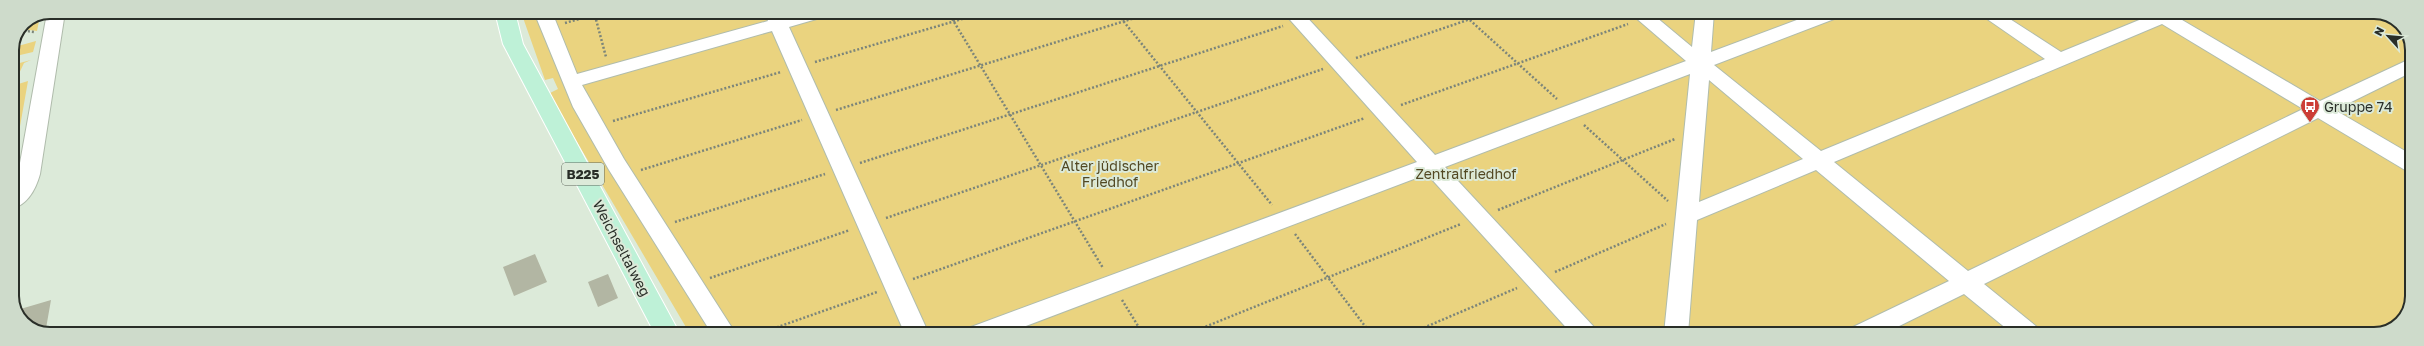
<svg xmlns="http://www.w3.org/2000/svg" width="2424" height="346" font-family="'Golos Text',sans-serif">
  <rect width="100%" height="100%" fill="#dcead9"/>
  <!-- green -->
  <path fill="#ead37f" d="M521,12H2379L2401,23L2412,45V301L2399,324L2374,334H690L557,108L550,93L558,89L553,78L545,80Z
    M40,16L37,31L21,29L23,23Z
    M36,41L33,52L16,56L18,46Z
    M31,60L24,63L15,82L12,83V65Z
    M28,81L16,149H12V86Z"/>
  <!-- building -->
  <path fill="#b2b6a3" d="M535,254L547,282L514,296L503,267Z
    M608,274L618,298L598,307L588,282Z
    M51,300L45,334L23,323L17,310Z"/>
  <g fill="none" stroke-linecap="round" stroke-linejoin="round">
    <defs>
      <path id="minor" d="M50,12H65L40,174C36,189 28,204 12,209V187L16,183L18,174L47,13Z
        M534,12H552L577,74L768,21L764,12H782L784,16L800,12H830L827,16L789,27L929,334H905L772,31L582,85L624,159L736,334H712L609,170L573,107Z
        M1283,12H1302L1435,155L1686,61L1629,12H1650L1692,47L1696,12H1714L1711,52L1818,12H1845L1842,16L1714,65L1821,151L2045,59L1977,12H1999L2061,52L2149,16L2146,12H2183L2177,17L2320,101L2412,58V72L2335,110L2412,155V172L2405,170L2318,118L1984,284L2037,327L2041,334H2013L1964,294L1883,334H1849L1853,327L1949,281L1816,170L1697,220L1688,334H1664L1690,74L1445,167L1594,327L1598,334H1572L1427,174L1005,334H967L971,327L1417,162ZM2162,24L2303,109L1968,271L1834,162ZM1709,80L1803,159L1699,202Z"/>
      <path id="major" d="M495,12H515L523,44L680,334H655L503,44Z"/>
    </defs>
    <!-- minor casing -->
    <use href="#minor" stroke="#b0bcac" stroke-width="2"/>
    <!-- major casing -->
    <use href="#major" stroke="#fff" stroke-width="2"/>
    <!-- path -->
    <path stroke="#7c857a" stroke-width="2.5" stroke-dasharray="2 2" stroke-linecap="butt" d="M594,12L606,57
      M948,12L1103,268
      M1116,12L1272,205
      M1461,12L1557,99
      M1319,15L1328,12
      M565,23L604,12
      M20,30L34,32
      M1356,58L1491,12
      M815,62L986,12
      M1401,105L1628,24
      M836,110L1154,12
      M613,121L781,72
      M1584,125L1668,201
      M860,163L1283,26
      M641,170L802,120
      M1498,210L1675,139
      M886,218L1323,69
      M675,222L825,174
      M1295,234L1371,334
      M1555,272L1666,224
      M710,278L850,230
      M913,279L1365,118
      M1122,300L1143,334
      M758,334L877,292
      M1187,334L1461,224
      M1409,334L1517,288"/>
    <!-- minor -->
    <use href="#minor" fill="#fff" fill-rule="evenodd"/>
    <!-- major -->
    <use href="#major" fill="#bef1d7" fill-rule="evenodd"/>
  </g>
  <!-- icons -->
  <defs>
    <symbol id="bus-pin" viewBox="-11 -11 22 30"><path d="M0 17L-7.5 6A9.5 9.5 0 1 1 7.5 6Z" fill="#cc3e36" stroke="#dcead9"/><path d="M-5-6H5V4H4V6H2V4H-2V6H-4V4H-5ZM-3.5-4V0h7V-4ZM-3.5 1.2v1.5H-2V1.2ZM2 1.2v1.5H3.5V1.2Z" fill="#fff"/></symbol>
  </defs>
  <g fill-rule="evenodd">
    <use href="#bus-pin" x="2299" y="95" width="22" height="30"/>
  </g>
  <g text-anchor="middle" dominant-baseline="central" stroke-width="4" stroke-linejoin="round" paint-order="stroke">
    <!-- shield labels -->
    <rect fill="#dcead9" stroke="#5f665d" stroke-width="1" x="562" y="163" width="42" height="22" rx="3"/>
    <g font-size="13" font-weight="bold" fill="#292e28">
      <text x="583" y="174">B225</text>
    </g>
    <!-- poi labels -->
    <g font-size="14" fill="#292e28" stroke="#dcead9" text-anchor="start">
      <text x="2324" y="106">Gruppe 74</text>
    </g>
    <!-- park labels -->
    <g font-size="14" fill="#524822" stroke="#dcead9">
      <text x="1110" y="165">Alter jüdischer<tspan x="1110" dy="16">Friedhof</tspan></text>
      <text x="1466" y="173">Zentralfriedhof</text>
    </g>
    <!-- street labels -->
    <g font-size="14" fill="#292e28" stroke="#dcead9">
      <text transform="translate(622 248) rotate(62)">Weichseltalweg</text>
    </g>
  </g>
  <!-- crop -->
  <path d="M0 0H2424V346H0ZM50 19H2374A31 31 0 0 1 2405 50V296A31 31 0 0 1 2374 327H50A31 31 0 0 1 19 296V50A31 31 0 0 1 50 19Z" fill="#cedbcb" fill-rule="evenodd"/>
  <path fill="none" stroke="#292e28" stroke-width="2" d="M50 19H2374A31 31 0 0 1 2405 50V296A31 31 0 0 1 2374 327H50A31 31 0 0 1 19 296V50A31 31 0 0 1 50 19Z"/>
  <!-- north arrow -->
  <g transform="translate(2388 36) rotate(297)" stroke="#dcead9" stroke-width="3" paint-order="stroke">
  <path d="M0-3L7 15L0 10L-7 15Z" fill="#292e28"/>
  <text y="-6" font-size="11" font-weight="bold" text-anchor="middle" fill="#292e28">N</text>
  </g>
</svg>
